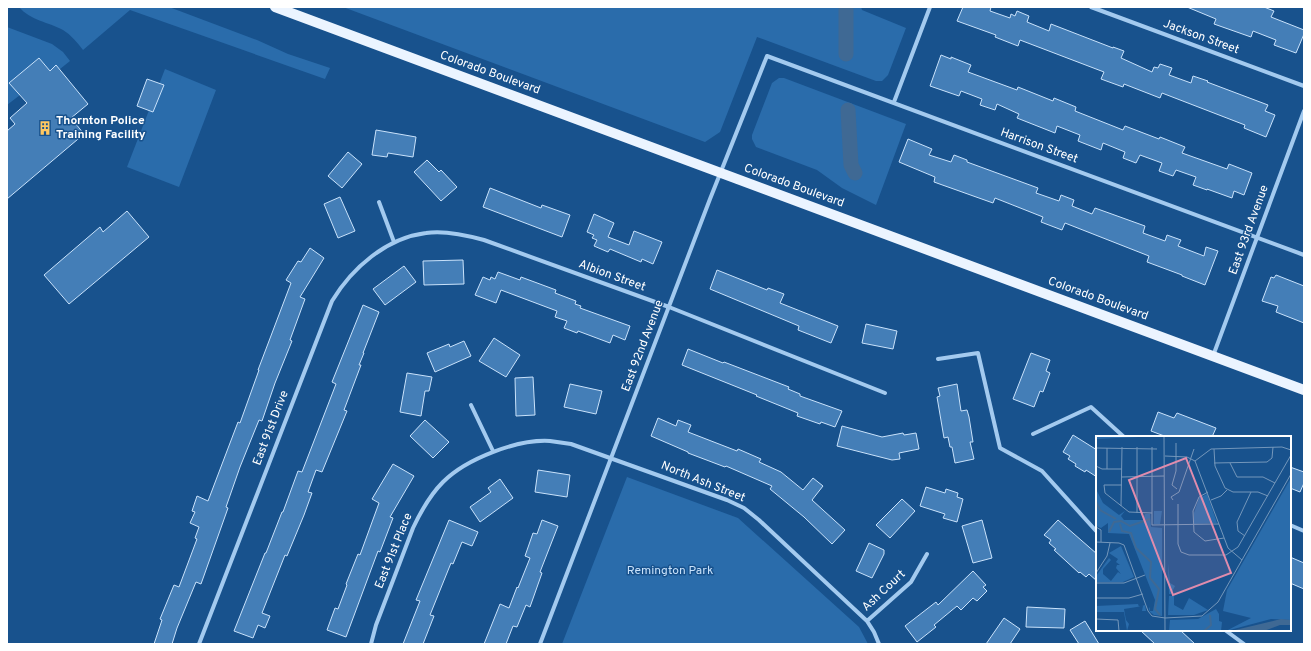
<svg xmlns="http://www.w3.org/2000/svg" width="1311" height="651" font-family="Overpass,sans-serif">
  <rect width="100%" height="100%" fill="#18528d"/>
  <!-- green -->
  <path fill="#2a6cab" d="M19,7H169L257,40L288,54L330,68L325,79L130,10L83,50C77,42 71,35 63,30C48,22 30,20 19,7Z
    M343,7H861L862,10L906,28L888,75L882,81H876L757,37L720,132L705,142Z
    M7,27L52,44L63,52L70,61L60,69L56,66L50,71L39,58L10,83L20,95L7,105Z
    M165,69L216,90L179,187L127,167Z
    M779,78H784L906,124L876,205L842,188L817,170L756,147L752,139V135L772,83Z
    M627,477L738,518L859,627L868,644H562Z"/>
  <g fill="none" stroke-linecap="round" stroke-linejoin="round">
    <!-- canal -->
    <path stroke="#3f6994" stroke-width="15" d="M846,54V7
      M848,110L851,165L855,173"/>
  </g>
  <!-- building -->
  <path fill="#447eb7" stroke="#c9e2fb" d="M963,7H991L990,11L1010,18L1011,14L1015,16L1017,11L1029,16L1027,22L1049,31L1051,24L1113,48V47L1124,51L1121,58L1152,72L1154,67L1158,68L1160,64L1172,68L1169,75L1191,83L1193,76L1208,81L1207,82L1268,105L1265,111L1275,115L1266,137L1244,128L1245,125L1162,93L1160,98L1124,84L1123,87L1101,79L1104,72L1020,40L1018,46L995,37L996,35L957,21Z
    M1187,7H1264L1274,11L1271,17L1304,30V34L1296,53L1274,45L1276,40L1253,31L1251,37L1214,24L1216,19Z
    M941,55L951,59V57L971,65L968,72L1017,90L1018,87L1053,101L1054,98L1076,107L1075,111L1123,130L1125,126L1159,139L1160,137L1185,147L1182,153L1227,169L1229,164L1252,173L1244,195L1234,191L1232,198L1207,189V190L1193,185L1196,177L1176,170L1173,176L1159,171L1162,163L1140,155L1136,163L1123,158L1125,152L1103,143L1101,150L1078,141L1080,135L1057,126L1055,133L1017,118L1019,114L997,104L995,110L980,105L982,99L961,91L959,96L930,86Z
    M39,58L50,71L56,65L88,104L71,118L84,134L7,199V131L15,124L10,118L27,103L9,83Z
    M147,79L164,85L153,112L137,106Z
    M376,130L416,137L413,157L388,153L387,157L372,155Z
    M908,139L932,149L929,155L951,162L954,155L967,160V162L1038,188L1036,193L1059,201L1061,195L1074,200L1072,206L1092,214L1095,208L1145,226L1143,233L1165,241L1167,235L1181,240L1178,246L1204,256L1206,247L1218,251L1205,285L1182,276V275L1147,262L1149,256L1065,223L1062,230L1041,222L1043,217L995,198L993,203L934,182L935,177L899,162Z
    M348,152L362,164L342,188L328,176Z
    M427,160L439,172L441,170L457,187L441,201L414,172Z
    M490,188L541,208L542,205L570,215L562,237L483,207Z
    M340,197L355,231L338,238L324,204Z
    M127,211L149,237L69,304L44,275L100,227L103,232Z
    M594,214L614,223L608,237L629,245L634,231L662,242L653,264L642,259L641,262L610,249L608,252L594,246L597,240L592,238L594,235L587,232Z
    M310,248L324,258L300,297L305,299L290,340L292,341L275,383L262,421L259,420L240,467L226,507L228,508L201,584L196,582L177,628L172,644H154L162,620L160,619L174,585L179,587L197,539L195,538L199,527L190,523L195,512L192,511L197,496L208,501L238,422L240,423L259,370H258L291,283L286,280L298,261L301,262Z
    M463,260L464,284L424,285L423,261Z
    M404,266L416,282L385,305L373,289Z
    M717,270L767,290L768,288L784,294L780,303L838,326L831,343L798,330L799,326L710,289Z
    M498,272L520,280L521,277L556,290L555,293L576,301L575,304L581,306L580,308L630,326L625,340L613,335L610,343L578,331L577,333L564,328L567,321L555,317L557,311L501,290L496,303L475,295L483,277L490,280L491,277L495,279Z
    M1276,275L1304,286V323L1276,312L1278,306L1262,301L1271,277L1274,278Z
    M363,305L379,312L363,353H364L359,365H361L344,410L347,411L322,472L316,470L308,492L312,493L304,515L287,556L285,555L262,613L270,616L265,628L258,625L253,638L234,631L265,553H266L282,512H283L298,471L302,472L336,384L332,382Z
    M866,324L897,331L893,349L862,343Z
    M494,338L520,355L506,377L479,361Z
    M464,341L471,356L435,372L427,353L449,344L450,347Z
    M688,349L723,363L724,362L789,387L788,389L800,394V396L842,411L835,427L821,422L820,424L797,416L798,413L756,396L757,395L682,365Z
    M1031,353L1050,360L1046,371L1050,373L1043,392L1040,391L1034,407L1013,399Z
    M407,373L432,377L429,391H425L421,416L400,412Z
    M533,377L535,415L516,416L515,378Z
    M570,384L602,391L596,414L564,407Z
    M957,384L961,411L967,410L969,417L973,442H970L974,459L955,463L952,447H950L948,437L944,438L937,397L940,396L938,388Z
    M1158,412L1174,418L1177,413L1216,428L1212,437H1167L1151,431Z
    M658,418L676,426L678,420L691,425L688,432L737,451L738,449L761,459L759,462L781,472L803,490L813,478L823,486L812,500L845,530L832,544L804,517L770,489L772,486L726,466L725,467L688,453V452L651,436Z
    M425,420L449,442L433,458L410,436Z
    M842,426L882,437L903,433L904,435L916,433L919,449L899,453L900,459L892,460L837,446Z
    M1073,435L1097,450V477L1086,470L1085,472L1075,466L1076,464L1068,459L1070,456L1063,452Z
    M393,464L414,476L390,517L393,518L380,552L378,551L346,637L327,630L335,608L338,609L347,585L346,584L358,554L360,555L379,503L372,499Z
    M1290,467L1304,472V483L1300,492L1290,488Z
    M538,470L570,475L567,497L535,492Z
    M500,479L513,498L480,522L470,507L491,492L488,488Z
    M926,487L945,493L946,489L958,493L957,497L963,499L957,522L943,518L945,514L920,506Z
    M902,499L915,511L890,538L876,525Z
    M449,520L478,532L472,546L462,542L453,564L451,563L430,615L434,616L423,644H403L420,601L416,600Z
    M542,520L558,526L540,572L542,573L530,607L526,605L517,627L513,626L506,644H484L500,604L509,608L517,587L518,588L530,558L525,556L533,533L537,534Z
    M982,520L992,558L973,563L962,526Z
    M1058,520L1097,554V581L1089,574L1086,577L1080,572L1079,573L1054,550L1056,549L1049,543L1051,540L1044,535Z
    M869,543L884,550V554L872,578L856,571Z
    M1290,557L1304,563V589L1290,583Z
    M973,571L986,585L983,587L987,591L977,601L973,598L961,610L957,606L934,625L936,627L917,642L905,626L936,602L938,605Z
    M1027,607L1065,609L1064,628L1026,627Z
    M1004,618L1020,629L1010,644H986Z
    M1085,621L1099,644H1079L1070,630Z
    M1140,630H1180L1195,644H1155Z"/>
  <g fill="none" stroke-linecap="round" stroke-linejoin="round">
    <!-- minor -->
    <path stroke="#a3caef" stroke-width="4" d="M1091,7L1304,86
      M894,102L930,7
      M379,202L394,242
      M1213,356L1304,111
      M938,359L978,353L1000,448L1042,471L1097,532
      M471,405L493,451
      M1033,434L1091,407L1124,437
      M1290,525L1304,531
      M867,621L911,582L927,554
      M1225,630L1244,644
      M199,644L332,301C352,268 386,238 426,233C444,230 466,235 484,240L669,307L885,393
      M371,644L376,625L413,528C421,511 430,495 443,482C466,459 517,439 550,441C557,442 564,443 571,444L727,500L744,508L759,520L867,621L874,632L879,644
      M540,644L710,199L767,56L1304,255"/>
    <!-- primary -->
    <path stroke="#ebf4ff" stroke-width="10" d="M275,7L1304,390"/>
  </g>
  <!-- icons -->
  <defs>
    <symbol id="building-bare" viewBox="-9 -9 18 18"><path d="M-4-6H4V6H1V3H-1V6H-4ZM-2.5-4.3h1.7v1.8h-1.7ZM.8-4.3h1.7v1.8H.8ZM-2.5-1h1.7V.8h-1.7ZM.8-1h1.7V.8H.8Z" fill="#ffc861" stroke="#18528d" stroke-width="2.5" paint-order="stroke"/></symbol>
  </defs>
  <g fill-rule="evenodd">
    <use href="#building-bare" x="35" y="118" width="20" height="20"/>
  </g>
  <g text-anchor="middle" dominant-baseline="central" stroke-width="3" stroke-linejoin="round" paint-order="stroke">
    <!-- street labels -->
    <g font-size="12" fill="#fff" stroke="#18528d">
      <text transform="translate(1201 37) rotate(20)">Jackson Street</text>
      <text transform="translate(490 73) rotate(20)">Colorado Boulevard</text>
      <text transform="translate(1039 146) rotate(20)">Harrison Street</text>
      <text transform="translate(794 186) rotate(20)">Colorado Boulevard</text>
      <text transform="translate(1249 230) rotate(-70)">East 93rd Avenue</text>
      <text transform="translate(612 276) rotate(20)">Albion Street</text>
      <text transform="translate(1098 299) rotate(20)">Colorado Boulevard</text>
      <text transform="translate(643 346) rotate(-69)">East 92nd Avenue</text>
      <text transform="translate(271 428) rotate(-69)">East 91st Drive</text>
      <text transform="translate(703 482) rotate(22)">North Ash Street</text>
      <text transform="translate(394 551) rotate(-68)">East 91st Place</text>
      <text transform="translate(884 591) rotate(-43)">Ash Court</text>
    </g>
    <!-- poi labels -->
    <g font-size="12" font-weight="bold" fill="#fff" stroke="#18528d" text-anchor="start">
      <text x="56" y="121">Thornton Police<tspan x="56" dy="14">Training Facility</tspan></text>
    </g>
    <!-- park labels -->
    <g font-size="12" fill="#c9e2fb" stroke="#18528d">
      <text x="670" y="571">Remington Park</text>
    </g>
  </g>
  <!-- overview -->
  <g transform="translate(1096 436)">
    <rect width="195" height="195" fill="#18528d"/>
    <path d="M0,0H64L0,3ZM195,42V184L175,183L130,195L155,182L127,175L131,154ZM0,53L7,67L23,79L29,75L25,80L28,84H47L49,78H54L55,91L66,92V180L58,179L54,176L53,173L54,171V175H57L59,164L33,98L12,97V87L5,92L0,90ZM111,58L121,87L98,88V77L103,62ZM58,75H66L64,88H58ZM25,110L38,141L27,146H0V140L13,122L15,124L7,133V138L15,145L22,136L25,138L20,132L21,129H24L20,126L22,123L13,117ZM72,127L74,147L79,150L75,158H73ZM73,160H78V169L87,174L93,162L112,174L98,179H72ZM42,168L43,171L49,169L50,175H46L47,170L28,173L30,184L33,188L31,195L28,176H0V170ZM120,173L123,178V185L126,186L125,195H73L74,184L102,183Z" fill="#2a6cab"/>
    <path d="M185,183L195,184V189H184L168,195H135Z" fill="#3f6994"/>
    <path fill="none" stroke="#3f6994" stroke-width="2" d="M0,66L4,74L20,83M24,88L26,95L35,97L40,112L55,126L54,142L63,153L59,173L64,179M13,96L18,86L25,85L34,90L54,83M108,195L115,189L114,179"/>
    <path fill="none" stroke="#7497bb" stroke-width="1" d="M68,0L69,195M80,7V35L76,49L81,53M41,11V77M56,11V89L123,88M0,12L61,13M11,12V33M118,13L119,30L129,52L137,56H162L172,60M69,20L91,21L99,25L132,112L146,124M99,25L115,13L186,11L195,14M118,27L171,26L176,22L177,11M134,27L141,41H167L179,47M0,30L6,33H26M26,41L68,40M26,49H8L9,57L33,76L56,77M112,56L103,61L97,75L98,96L109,105L128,102M77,64L75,61L83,56L98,13M115,64L125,60L131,54M82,68V108L85,116M25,70L26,11M0,91L5,94V106M149,100L142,95L141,86L155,56M0,106L23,107L28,109L52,175L56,180L69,182L106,180L122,166L195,38M85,116L93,119H130L142,111L195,19M0,137L11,120L14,107M0,147H28L49,139M0,162H33L47,158M0,183L22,184L23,195"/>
    <path fill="#e08cad" fill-opacity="0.15" stroke="#e08cad" stroke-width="2" d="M90,22L135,137L77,159L33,44Z"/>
    <rect width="195" height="195" fill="none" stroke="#fff" stroke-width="2"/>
  </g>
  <!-- border -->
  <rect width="1311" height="651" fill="none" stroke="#ffffff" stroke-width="16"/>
</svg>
